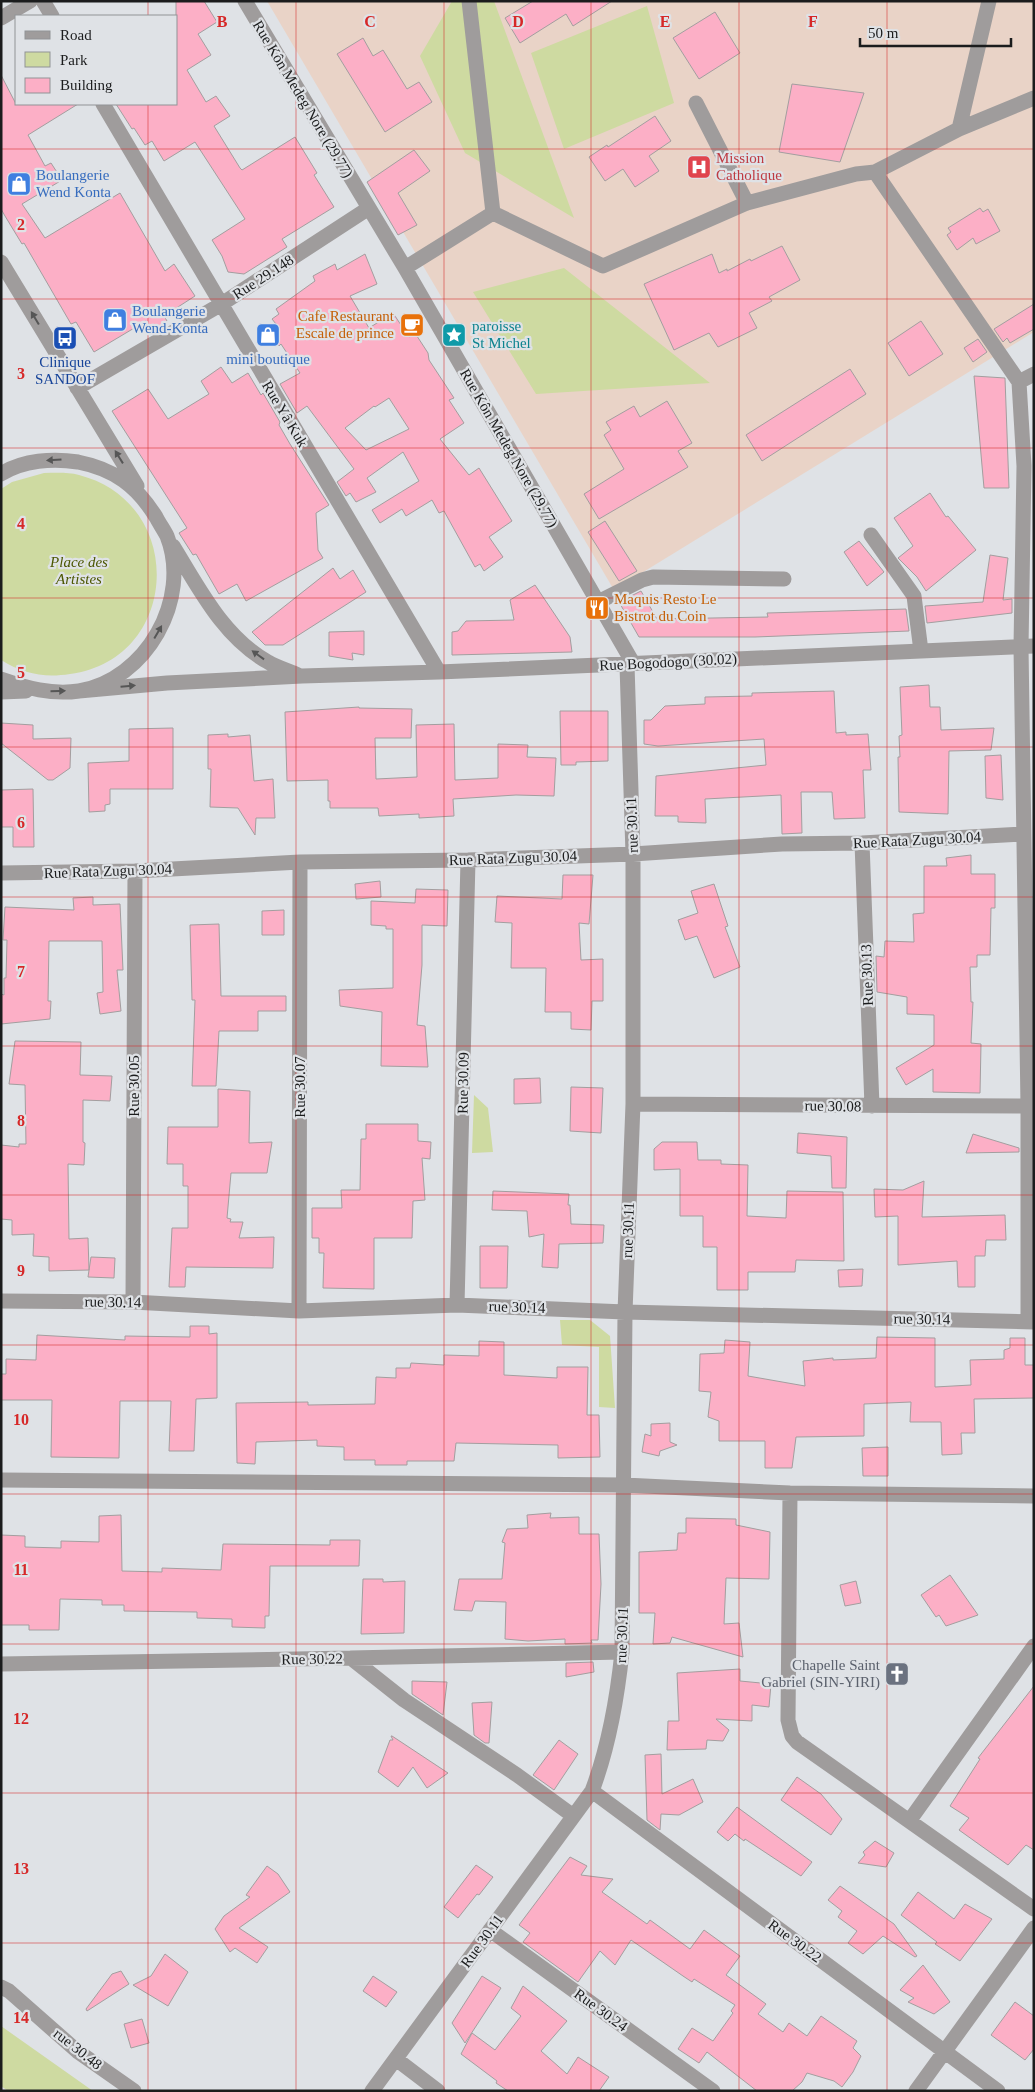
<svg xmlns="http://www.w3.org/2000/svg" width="1035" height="2092" font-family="Georgia,serif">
  <rect width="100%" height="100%" fill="#dfe2e6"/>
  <!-- medical -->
  <path fill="#e9d3c7" d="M267,1H1034V332L614,590Z"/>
  <!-- green -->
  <path fill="#cedaa1" d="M452,1H494L574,218L465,153L420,56Z
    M647,6L674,103L564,149L531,53Z
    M564,268L710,383L536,394L473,292Z
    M44,473C55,473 68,472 79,475C188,503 180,660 70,674C44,678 24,674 1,660V489L12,482Z
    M474,1095L488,1108L493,1152L472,1153Z
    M560,1320H590L610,1336L615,1408L599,1407V1347L562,1345Z
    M1,2026L93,2091H8L1,2086Z"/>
  <!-- building -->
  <path fill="#fcafc6" stroke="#a39e9f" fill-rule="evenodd" d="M176,1H204L217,22L198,34L211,55L187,70L206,102L216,96L230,116L214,126L240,168L242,170L295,137L317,173L314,175L334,207L282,239L287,247L244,274L228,272L222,256L212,240L245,219L195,142L164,161L152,141L145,145L134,128L132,129L116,104H176Z
    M533,1H612L573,26L566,14L520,43L505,18Z
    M715,12L740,53L699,79L673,38Z
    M363,38L373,56L383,50L407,89L419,82L432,102L385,132L337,54Z
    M1,75L16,104H78L28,135L45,166L51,163L62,180L22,204L45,238L120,193L165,271L174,264L195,296L164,316L167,321L153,331L146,321L94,352L76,322L71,324L24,243L22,244L5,216L1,209Z
    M792,84L864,93L840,162L779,152Z
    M655,116L671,141L649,156L659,171L635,187L623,169L605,181L589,157L607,145L608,147Z
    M414,150L430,171L398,193L417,225L398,235L367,182Z
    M980,208L983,212L988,209L1000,231L976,244L973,238L957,250L947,235L951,232L948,228Z
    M782,246L800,280L769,297L772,301L749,313L757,328L718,347L709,333L674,350L644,284L712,254L719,273L727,269V271L750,259L751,261Z
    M365,254L377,284L350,296L369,328L393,313L409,337L415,333L428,353L429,360L454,398L449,400L464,423L440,439L469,475L479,468L512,521L489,537L503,557L484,571L480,564L475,567L444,511L439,513L432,500L406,516L402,509L380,523L372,510L419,481L403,452L367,478L376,492L356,502L350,493L346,496L337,482L354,469L307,406L297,413L280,384L300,373L281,344L279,346L268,329L276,324L272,319L279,314L276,309L315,281L313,276L335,264L337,270ZM389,398L409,429L366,450L345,428L374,406L375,407Z
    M1034,304V329L1010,343L1007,338L1003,342L994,329Z
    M921,321L943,354L909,376L888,343Z
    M978,339L987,352L973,362L964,348Z
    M221,367L232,383L248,373L261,395L263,393L280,422L279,425L290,444L329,505L316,513L318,550L323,558L246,601L237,584L219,594L196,554L193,555L179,533L187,528L112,411L148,389L168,419L209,394L201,381Z
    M850,369L866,394L762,461L746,435Z
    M974,376L1005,378L1009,488H984Z
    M667,401L692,443L678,451L688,467L599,519L584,494L624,469L604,435L611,430L606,422L634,406L640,417Z
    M930,493L946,517L948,516L976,550L926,591L917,577L898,558L913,546L894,518Z
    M605,521L637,571L619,581L588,532Z
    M859,541L884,572L867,586L844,552Z
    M990,555L1008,558L1003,600L1012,599V613L927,623L925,606L983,602Z
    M333,568L340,579L353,570L366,592L283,645H265L252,632Z
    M535,585L570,637L572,652L452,655V632L458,631L466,621L514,620L510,600Z
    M641,591L657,619L768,617L767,613L906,609L909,631L755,637H639L619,602Z
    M364,631V655L352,653L353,660L329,656V632Z
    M929,685L930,707H940L941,730L994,728L991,750L949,751L948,814L899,812L898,757H900L899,736L902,735L900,687Z
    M834,691L836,733L846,732V735L868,734L871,770H863L865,818L834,819L832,792H801L802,833L782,834L781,795L705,799L706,823L678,822V816H655L656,776L766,765L764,739L658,746L644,744V720H651L665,706L705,704V697L752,696V693Z
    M359,707V708L412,709L411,738H375L376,779L417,777L416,725L454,724L455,780L498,778V744L528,745L527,757L556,758L554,796L516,795L453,799L454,816L419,818V814L379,816L378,808H330V801H328V780L287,781L285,712Z
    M560,711H608V761L576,762V765H561Z
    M1,723L33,725V739L71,738L70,768L53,780H48L1,743Z
    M173,728V789H110V804L105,805V811L89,812L88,763L129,761V729Z
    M228,734V737L250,735L254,781L273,779L275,818H256L255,835L238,808L210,807L211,769H208V735Z
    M1001,755L1003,800L986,798L985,756Z
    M33,789L34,847H13V827H1V790Z
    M971,855V874H995V908H991L990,955H977V967H970L971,1002H973L971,1043L981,1044L980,1093L933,1092V1069L906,1085L896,1068L934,1045V1015L907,1014V997L877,992L876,956L884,957L885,941L914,942L913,914L924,913V866H947L946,858Z
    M563,875H593L589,924L579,923L581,960L603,959V1001H592L591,1030L571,1029V1012H545L546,968H511L512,923L495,922L497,896L562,899Z
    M380,881L381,897L356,899L355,884Z
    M714,884L728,926L725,927L740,967L714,978L697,936L685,940L678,920L698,913L691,891Z
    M416,889L448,890L447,926L422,925V965L417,1025L425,1026L428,1067L381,1066L382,1012L340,1006L339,990L393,988V929H386V926L371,925V901L415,903Z
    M93,897V905L120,904L123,970H117L121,1011L100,1014L97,993L103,992L102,941H49L48,1001H51L50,1019L1,1024V994L4,995V978H6L7,940H3L5,907L74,910L73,898Z
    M284,910V935H262V911Z
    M219,924L221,996H286V1011H258V1031H219L216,1086H192L195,1000H192L190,925Z
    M15,1041L81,1042L80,1075L112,1076L110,1101L83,1100V1142L85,1143L84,1165L68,1164L69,1239L88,1238L89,1270L49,1271V1257L33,1256L34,1234L12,1235V1220L1,1219V1145L19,1147V1144H26L25,1085L9,1084Z
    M540,1078L541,1103L514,1104V1079Z
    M571,1087L603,1088L601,1133L570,1131Z
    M218,1089L250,1091L249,1143L272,1142L267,1173H231L227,1218L231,1219L230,1222H243L239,1238L274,1237L273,1268L186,1267L185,1287H169L172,1228H188V1186H183V1164H167L168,1127H218Z
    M366,1124H418V1141L431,1142L430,1159L422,1158L425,1200L413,1201L412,1238H374V1289L323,1288L324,1253H319V1238H312V1208H342L341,1190H360L361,1139H366Z
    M798,1133L847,1137L846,1188H832L831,1156L797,1153Z
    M973,1134L1019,1148V1152L966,1153Z
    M662,1142H697L698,1160H721V1164L748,1165L747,1216L786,1218L787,1191L843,1192L844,1261L796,1260L795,1272H748V1290H717V1247H703V1216H680V1169L654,1170V1149Z
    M924,1181L922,1217L1005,1215L1006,1240H986L985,1256H975V1287H958L957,1261L898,1265V1216L875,1217L874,1189L903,1190Z
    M493,1191L569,1194L568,1205H570L571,1224L604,1225L603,1243L559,1244L558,1268L542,1267L544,1234L529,1237L527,1211L492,1210Z
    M480,1246H508L507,1288H480Z
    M91,1257L115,1258L114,1278L88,1277Z
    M863,1269L862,1286L839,1287L838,1270Z
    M190,1326H209V1334L217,1333V1398L196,1399L194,1451H169L171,1401H120L119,1458L51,1457L52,1400H1V1374H6V1359L36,1360L37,1335L125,1340V1336L190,1337Z
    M877,1337L935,1338V1387L971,1385L970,1360L1004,1359V1350L1010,1348V1338H1025V1365H1034V1398L974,1399L975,1433H961L962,1454L942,1455L941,1422H910L911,1402L864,1404V1436L796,1437L792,1468H765V1441H719V1421L708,1417L711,1392L699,1391L700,1354L724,1353L725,1340L750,1342L748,1376L805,1386L803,1361L833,1358V1360L876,1358Z
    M479,1341L504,1342V1375L557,1378V1367H588L587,1415H599L600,1457L558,1458V1445L456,1443L454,1461H407V1465H375V1460H344V1447L317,1446V1440L256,1442L255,1464L237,1463L236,1403L308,1402V1405L375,1404L376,1377L396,1378V1368H410L411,1363L444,1365V1355L479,1356Z
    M670,1423V1442L677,1445L660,1451L659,1456L642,1452L645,1434L651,1436V1424Z
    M888,1447V1476H863L862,1448Z
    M551,1513L550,1518L579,1517V1534H599L601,1584L598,1640H591L592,1643L565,1644V1639L528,1641L505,1639L506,1602L475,1601L472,1611L454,1610L459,1579H502L505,1543L502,1542L507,1529L528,1528L527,1515Z
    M121,1515L122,1571L162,1572V1568L221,1570L223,1544L330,1545V1540H360L359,1566H270L269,1616H265V1628L232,1627V1619L197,1618V1612L124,1611V1605H102V1600L60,1599L59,1630H29V1625H1V1535L25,1536V1547L61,1548V1541L99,1542V1516Z
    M686,1518L736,1519V1525L770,1532L769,1579L726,1578L724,1624L739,1623L743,1657L672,1637L670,1643L653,1644L655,1613H639V1552L677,1550L678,1533H686Z
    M950,1575L978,1615L946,1626L939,1615L936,1617L921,1595Z
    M363,1579H383V1582L405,1581L404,1633L361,1634Z
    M856,1581L861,1603L845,1606L840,1585Z
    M593,1662L594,1672L566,1677V1663Z
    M740,1669V1681L771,1684L769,1707L752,1705V1721L716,1719L729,1730L723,1741L707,1740L706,1749L667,1750L668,1721H679L677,1673Z
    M412,1681L447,1682L443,1715L412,1694Z
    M1034,1686V1850L1026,1845L1008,1865L959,1830L969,1818L950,1806L980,1759L978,1758Z
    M492,1702L489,1743H485L474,1735L472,1703Z
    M391,1736H392L448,1773L427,1788L413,1767L398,1787L378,1772L390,1740H393Z
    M559,1740L578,1754L554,1790L533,1775Z
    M661,1754L662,1794L693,1779L703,1802L679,1815L661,1814L660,1830L647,1820L645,1755Z
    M797,1777L821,1794L842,1819L831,1835L781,1800Z
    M737,1807L812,1862L801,1876L745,1839L744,1841L735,1834L728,1841L717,1832Z
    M875,1841L894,1853L886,1867L858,1863L865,1855L863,1852Z
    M570,1857L587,1866L581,1875L613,1879L602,1892L647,1924L650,1920L690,1949L704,1930L740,1956L726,1975L766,2004L758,2014L783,2032L789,2023L807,2036L821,2016L857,2041L853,2048L861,2056L853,2072L842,2087L834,2081L807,2073L802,2082L792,2091H757L707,2052L699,2063L678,2049L692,2028L713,2041L733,2013L731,2011L735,2005L694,1979L692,1982L683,1976L631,1940L615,1965L600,1951L578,1982L523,1942L530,1933L519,1925Z
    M476,1865L493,1877L479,1895L477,1894L458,1918L444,1907Z
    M267,1866L278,1874L290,1892L239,1928L268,1947L257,1963L235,1948L230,1952L215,1929L224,1916L250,1897L246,1895Z
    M840,1886L894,1924L917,1956L915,1957L883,1936L863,1954L848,1943L857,1931L838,1917L842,1911L828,1900Z
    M918,1892L954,1919L965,1904L992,1919L960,1961L935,1944L937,1942L901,1915Z
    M165,1954L188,1972L168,2006L133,1985L151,1976Z
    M923,1965L950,2002L934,2014L908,2002L914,1998L900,1990Z
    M121,1971L129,1984L87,2011L86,2009L112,1974Z
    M373,1976L397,1992L386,2007L363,1991Z
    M482,1976L501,1988L465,2043L452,2023Z
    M523,1986L567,2021L541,2051L567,2074L578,2057L609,2077L599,2091H508L496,2083L497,2081L461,2054L472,2033L495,2050L521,2016L511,2008Z
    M1015,2002L1034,2016V2049L1025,2060L991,2035Z
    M142,2019L149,2043L131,2048L124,2024Z"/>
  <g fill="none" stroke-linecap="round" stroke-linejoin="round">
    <!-- minor -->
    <path stroke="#9f9c9c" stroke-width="15" d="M43,1L52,16
      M245,1L405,268L633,663
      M469,1L493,213
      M1,18L30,1
      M696,103L747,203
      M103,104L439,672
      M959,129L989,1
      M875,172L959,129L1034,98
      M1,262L137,486
      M405,268L493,213L603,266L747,203L856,174L875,172L1019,382
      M77,388L220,305L369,208
      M1,474C23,460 53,458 78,462C114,469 137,486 156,517C159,523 164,530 167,536C192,599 146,680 79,691C51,695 27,688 1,679
      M871,535L914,596L921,651
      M173,546C199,588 223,637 268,662C278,668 290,671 300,676
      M598,602L642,580L653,577L784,579
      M79,691L167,683L302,676L439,672L1034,646
      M1,692L26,691
      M862,843L872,1106
      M1,873L135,871L300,862L468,860L633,854L782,844L862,843L1023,834
      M633,1104L1034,1106
      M1,1301L133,1302L299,1311L457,1305L625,1312L1034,1322
      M133,1302L135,871
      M457,1305L468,860
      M299,1311L300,862
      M1028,1322V1106L1021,647L1024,466L1019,382L1034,374
      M1,1480L624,1485L790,1493L1034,1496
      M790,1493L788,1720L792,1736L797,1742L1034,1909
      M351,1658L622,1652
      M1,1664L351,1658L404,1700L517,1775L572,1815
      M592,1791L998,2091
      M910,1820L1034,1646
      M490,1930L713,2091
      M1,1987L9,1991L77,2051L134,2091
      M396,2059L438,2091
      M372,2091L592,1791C609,1746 617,1700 622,1652L625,1312L633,1104V854L627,665
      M916,2091L1034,1928"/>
  </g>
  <!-- one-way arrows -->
  <defs><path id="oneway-solid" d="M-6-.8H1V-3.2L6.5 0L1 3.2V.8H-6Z" transform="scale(1.25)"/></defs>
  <g fill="#565656">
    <use href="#oneway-solid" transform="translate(35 318) rotate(-121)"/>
    <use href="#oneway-solid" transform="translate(119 457) rotate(-122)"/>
    <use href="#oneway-solid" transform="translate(54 460) rotate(176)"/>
    <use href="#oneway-solid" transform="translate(158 632) rotate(-60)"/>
    <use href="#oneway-solid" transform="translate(258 655) rotate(-144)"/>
    <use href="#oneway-solid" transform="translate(128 686) rotate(-5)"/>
    <use href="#oneway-solid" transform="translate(58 691) rotate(-1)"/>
  </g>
  <!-- grid -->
  <path fill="none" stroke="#d62828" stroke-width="1" stroke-opacity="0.55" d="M148,1V16M296,1V2091M444,1V2091M591,1V2091M739,1V2091M887,1V2091M148,104V2091M1,149H1034M1,299H1034M1,448H1034M1,598H1034M1,747H1034M1,897H1034M1,1046H1034M1,1195H1034M1,1345H1034M1,1494H1034M1,1644H1034M1,1793H1034M1,1943H1034"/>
  <!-- icons -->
  <defs>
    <symbol id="hospital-square" viewBox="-11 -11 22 22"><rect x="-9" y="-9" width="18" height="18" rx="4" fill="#e0444e" stroke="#dfe2e6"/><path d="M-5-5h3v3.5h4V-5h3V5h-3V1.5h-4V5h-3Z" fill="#fff"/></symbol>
    <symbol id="shop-square" viewBox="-11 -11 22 22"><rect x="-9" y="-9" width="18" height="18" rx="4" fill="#3f7fe0" stroke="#dfe2e6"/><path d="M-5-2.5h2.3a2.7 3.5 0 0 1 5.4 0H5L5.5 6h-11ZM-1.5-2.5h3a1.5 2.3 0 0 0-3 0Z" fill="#fff"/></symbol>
    <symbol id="cafe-square" viewBox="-11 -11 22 22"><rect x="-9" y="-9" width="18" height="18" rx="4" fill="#e8710a" stroke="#dfe2e6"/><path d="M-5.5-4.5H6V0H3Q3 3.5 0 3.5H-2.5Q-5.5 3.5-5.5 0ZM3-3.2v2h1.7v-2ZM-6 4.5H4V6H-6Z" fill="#fff"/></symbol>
    <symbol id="sight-square" viewBox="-11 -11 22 22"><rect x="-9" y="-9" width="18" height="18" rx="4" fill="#0f9aa8" stroke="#dfe2e6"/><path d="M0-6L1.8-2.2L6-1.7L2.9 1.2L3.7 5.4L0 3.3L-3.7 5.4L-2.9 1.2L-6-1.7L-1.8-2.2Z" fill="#fff"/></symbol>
    <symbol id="bus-square" viewBox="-11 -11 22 22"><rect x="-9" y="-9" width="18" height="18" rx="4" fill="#1a4fb4" stroke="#dfe2e6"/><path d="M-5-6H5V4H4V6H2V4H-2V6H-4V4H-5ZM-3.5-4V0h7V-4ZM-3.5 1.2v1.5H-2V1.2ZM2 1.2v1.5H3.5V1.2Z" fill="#fff"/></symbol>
    <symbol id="restaurant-square" viewBox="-11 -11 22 22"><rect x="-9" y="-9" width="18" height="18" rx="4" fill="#e8710a" stroke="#dfe2e6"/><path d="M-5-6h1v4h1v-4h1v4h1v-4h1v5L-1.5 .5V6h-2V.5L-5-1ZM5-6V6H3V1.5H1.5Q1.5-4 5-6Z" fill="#fff"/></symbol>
    <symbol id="church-square" viewBox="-11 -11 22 22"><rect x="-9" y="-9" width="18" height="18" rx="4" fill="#6b7280" stroke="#dfe2e6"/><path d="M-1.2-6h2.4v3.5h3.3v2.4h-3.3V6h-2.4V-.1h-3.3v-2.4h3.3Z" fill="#fff"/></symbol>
  </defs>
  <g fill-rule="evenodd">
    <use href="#hospital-square" x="685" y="153" width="28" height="28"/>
    <use href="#shop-square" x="5" y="170" width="28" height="28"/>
    <use href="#shop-square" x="101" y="306" width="28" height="28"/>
    <use href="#cafe-square" x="398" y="311" width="28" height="28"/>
    <use href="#shop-square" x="254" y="321" width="28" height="28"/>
    <use href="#sight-square" x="440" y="321" width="28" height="28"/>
    <use href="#bus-square" x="51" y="324" width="28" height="28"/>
    <use href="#restaurant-square" x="583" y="594" width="28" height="28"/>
    <use href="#church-square" x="883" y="1660" width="28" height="28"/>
  </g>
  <g text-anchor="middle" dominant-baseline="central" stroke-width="4.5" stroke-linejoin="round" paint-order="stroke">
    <!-- street labels -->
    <g font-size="15" fill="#1b1c1d" stroke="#dfe2e6">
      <text transform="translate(303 99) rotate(59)">Rue Kôn Medeg Nore (29.77)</text>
      <text transform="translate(263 277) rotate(-33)">Rue 29.148</text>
      <text transform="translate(285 414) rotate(59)">Rue Yâ Kuk</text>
      <text transform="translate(509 448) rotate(60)">Rue Kôn Medeg Nore (29.77)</text>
      <text transform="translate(668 662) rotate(-3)">Rue Bogodogo (30.02)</text>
      <text transform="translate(632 825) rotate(-92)">rue 30.11</text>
      <text transform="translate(917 840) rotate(-3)">Rue Rata Zugu 30.04</text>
      <text transform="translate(513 858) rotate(-2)">Rue Rata Zugu 30.04</text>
      <text transform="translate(108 871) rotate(-2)">Rue Rata Zugu 30.04</text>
      <text transform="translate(867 975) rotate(-92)">Rue 30.13</text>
      <text transform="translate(463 1083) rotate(-89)">Rue 30.09</text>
      <text transform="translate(134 1086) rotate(-90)">Rue 30.05</text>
      <text transform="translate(300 1087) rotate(-90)">Rue 30.07</text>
      <text transform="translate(833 1106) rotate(1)">rue 30.08</text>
      <text transform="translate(628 1230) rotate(-88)">rue 30.11</text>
      <text transform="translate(113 1302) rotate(1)">rue 30.14</text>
      <text transform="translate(517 1307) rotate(2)">rue 30.14</text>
      <text transform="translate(922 1319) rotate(1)">rue 30.14</text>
      <text transform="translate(622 1635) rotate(-88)">rue 30.11</text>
      <text transform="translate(312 1659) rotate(-1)">Rue 30.22</text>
      <text transform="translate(482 1941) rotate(-54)">Rue 30.11</text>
      <text transform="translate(795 1941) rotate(36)">Rue 30.22</text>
      <text transform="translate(601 2010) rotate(36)">Rue 30.24</text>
      <text transform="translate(78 2049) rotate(38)">rue 30.48</text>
    </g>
    <!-- health labels -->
    <g font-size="15" fill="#be3a42" stroke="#dfe2e6" text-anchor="start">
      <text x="716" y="158">Mission<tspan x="716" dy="17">Catholique</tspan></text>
    </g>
    <!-- shop labels -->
    <g font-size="15" fill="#366cbe" stroke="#dfe2e6" text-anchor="start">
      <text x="36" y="175">Boulangerie<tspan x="36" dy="17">Wend Konta</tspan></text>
      <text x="132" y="311">Boulangerie<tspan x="132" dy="17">Wend-Konta</tspan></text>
      <text x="268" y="359" text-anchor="middle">mini boutique</text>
    </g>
    <!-- food labels -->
    <g font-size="15" fill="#c56008" stroke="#dfe2e6" text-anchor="end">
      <text x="394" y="316">Cafe Restaurant<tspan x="394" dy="17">Escale de prince</tspan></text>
      <text x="614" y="599" text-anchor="start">Maquis Resto Le<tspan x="614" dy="17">Bistrot du Coin</tspan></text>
    </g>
    <!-- culture labels -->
    <g font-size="15" fill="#0d838f" stroke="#dfe2e6" text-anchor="start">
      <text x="472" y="326">paroisse<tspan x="472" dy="17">St Michel</tspan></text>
    </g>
    <!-- transit labels -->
    <g font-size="15" fill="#164399" stroke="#dfe2e6">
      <text x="65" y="362">Clinique<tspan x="65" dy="17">SANDOF</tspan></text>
    </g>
    <!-- park labels -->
    <g font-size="15" font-style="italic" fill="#4c5702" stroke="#dfe2e6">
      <text x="79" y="562">Place des<tspan x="79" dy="17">Artistes</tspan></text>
    </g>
    <!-- worship labels -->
    <g font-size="15" fill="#5b616d" stroke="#dfe2e6" text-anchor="end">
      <text x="880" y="1665">Chapelle Saint<tspan x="880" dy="17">Gabriel (SIN-YIRI)</tspan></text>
    </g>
  </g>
  <g font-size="16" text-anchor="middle" font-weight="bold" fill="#d62828" stroke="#dfe2e6" stroke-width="4.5" stroke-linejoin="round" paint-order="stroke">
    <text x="222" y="27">B</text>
    <text x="370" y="27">C</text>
    <text x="518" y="27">D</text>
    <text x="665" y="27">E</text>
    <text x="813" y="27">F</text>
    <text x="21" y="230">2</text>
    <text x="21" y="379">3</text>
    <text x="21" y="529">4</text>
    <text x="21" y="678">5</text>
    <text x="21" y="828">6</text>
    <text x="21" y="977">7</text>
    <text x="21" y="1126">8</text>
    <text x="21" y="1276">9</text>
    <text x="21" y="1425">10</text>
    <text x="21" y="1575">11</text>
    <text x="21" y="1724">12</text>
    <text x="21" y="1874">13</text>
    <text x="21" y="2023">14</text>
  </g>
  <!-- border -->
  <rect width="1035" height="2092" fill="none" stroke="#1b1c1d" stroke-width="5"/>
  <!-- legend -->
  <rect x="15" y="15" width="162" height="90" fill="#dfe2e6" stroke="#919396"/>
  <rect x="25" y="31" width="25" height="8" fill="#9f9c9c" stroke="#919396"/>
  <text x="60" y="40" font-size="15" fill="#1b1c1d">Road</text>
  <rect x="25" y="52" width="25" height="15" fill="#cedaa1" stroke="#919396"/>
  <text x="60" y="65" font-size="15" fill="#1b1c1d">Park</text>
  <rect x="25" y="78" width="25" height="15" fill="#fcafc6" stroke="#919396"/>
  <text x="60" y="90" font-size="15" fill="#1b1c1d">Building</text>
  <!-- scale -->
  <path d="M860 38v8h151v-8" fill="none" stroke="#1b1c1d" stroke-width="2.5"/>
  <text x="868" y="38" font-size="15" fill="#1b1c1d" stroke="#dfe2e6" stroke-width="4" paint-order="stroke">50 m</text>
</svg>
